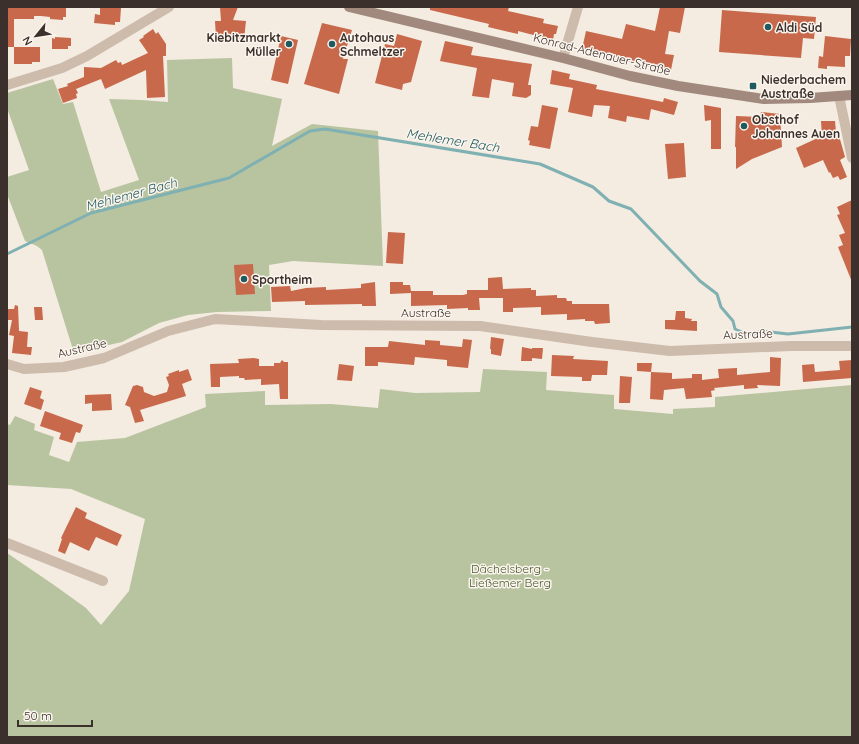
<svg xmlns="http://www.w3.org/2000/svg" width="859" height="744" font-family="Quicksand,sans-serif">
  <rect width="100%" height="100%" fill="#f4ebe1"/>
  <!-- green -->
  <path fill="#b8c4a0" d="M232,58L233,88L282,99L272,146L312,124L378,131L383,266L293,261L269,265L271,311L217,312L188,315L159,323L122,342L74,353L42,250L37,246L25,241L7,194V177L29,170L7,108V93L53,79L63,104L73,102L101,192L139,180L109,99L141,100L168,102L167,60Z
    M483,369L547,372L546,390L614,395V409L673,414V409L715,407V397L852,385V737H7V553L54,585L86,608L101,625L129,591L145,519L71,489L7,485V424L10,425L15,416L35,424L34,430L54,437L49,455L69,462L77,442L125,438L206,407L205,394L265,391V405L331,404L378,408L380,389L415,393L480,392Z"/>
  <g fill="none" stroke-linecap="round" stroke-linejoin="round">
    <!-- stream -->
    <path stroke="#7fb0b2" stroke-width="3" d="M7,254L91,213L229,178L310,131L325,129L540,164L593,187L609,201L631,209L700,281L717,294L721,307L733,321L735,329L746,334H754L761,331L788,334L852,327"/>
  </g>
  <!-- building -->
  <path fill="#c8694b" d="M7,7H66V17H63V20L50,19V17L41,16H34V19H14V47H7Z
    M100,7L121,8L120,22H115V25L94,23L95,14L100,15Z
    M220,7H238L233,20L246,21L244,39L231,37L216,38L215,21H221Z
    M430,7H509L508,11L544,19L543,23L558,26L556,34H554L553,40L518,31V34L488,27L489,24L430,10Z
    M660,7H685L680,33L669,31L665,54L674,55L671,70L646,66L645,70L634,68V63L619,60L620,58L582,49L586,31L622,39L626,24L655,31Z
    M722,10L816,17L814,39L803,38L801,58L719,52Z
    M322,23L352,30L343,59H348L339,94L304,84Z
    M153,29L156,34L158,32L166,44V56H163L165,97L147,98L146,70L105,89L101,79L76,89L78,93L76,94L77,98L63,103L58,89L68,86L67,84L84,77V67L101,68L116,60L118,63L121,62L122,65L148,53L139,40L144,37L143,36Z
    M397,34L422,41L411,82L403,84L402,90L375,83L385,44L394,46Z
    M281,36L298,40L288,84L271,80Z
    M825,36L851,39L850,56H845V67L827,66V69L818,68L819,56L823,57Z
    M55,37L71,38V46H68V49H52V38L55,39Z
    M445,41L473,47L471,55L532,64L528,85H531V95L526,98L512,96L514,83L492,79L489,98L472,96L477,68L440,61Z
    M14,47H40V62H32V64H14Z
    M552,70L570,74L569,79L597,85L596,89L663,102L664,98L678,102L674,115L651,109L649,120L627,116L626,122L608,118L610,106L594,105L592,117L568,112L573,88L550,84Z
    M542,105L558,108L550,149L529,145L530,141L528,140L531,126L538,127Z
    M704,105L721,108V149H711V120L705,121Z
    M761,112L780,114L782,147L752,159L736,169V147H735L736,116L760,117Z
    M821,121H835L836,132H838L845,157L840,160L847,177L840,180L838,176L833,178L830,172L829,173L823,160L804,168L796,148L822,136Z
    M684,143L686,177L668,179L665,144Z
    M852,200V282L838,247L843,245L839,235L845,233L837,215L840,214L837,207Z
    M388,232L405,233L403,264L386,263Z
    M253,264L255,294L236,295L234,265Z
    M502,277L503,289L531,288V290H536V296L557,295V298H566L567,301H572V304H609L610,323L595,324L594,321H585V319L567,320V314L541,315V307L513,308V312H503V298H479L480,310H468V308L447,309V305L411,306V293L390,294V282H403V285H410L411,291H433V295H463L467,294V290H488V278Z
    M375,282L376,306H362V304L305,305V301L272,302L271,287L290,286L291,291L306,288L326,287V290L361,288V284Z
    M15,305L18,306L19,331L28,332L27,347H32L31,355L12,353L14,336L9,335L12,320H7V309H14Z
    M34,307H42L43,320H35Z
    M676,311H685V318L692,319L691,321H697V331L665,329V320H675Z
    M491,337L504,339L501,356L491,354V349H490Z
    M463,339L472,340L468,368L447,366V360L415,357L414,365L378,362V366H365V347H388L389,341L425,345V340L440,341V345L462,347Z
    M522,347L532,349V348H543L542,359L532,358V361H521Z
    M552,355L574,356L573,359L608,361L607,375H592L591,381H582V377L551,376Z
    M770,357L781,358L780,386L757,385L758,388L744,389V385L714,388L715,390L711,391L712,397L686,399L684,388L664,390L663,400L650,399L651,372L672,373V379L692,378V374H702V380L719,378L718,369L737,368V375L770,372Z
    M254,358L259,359V366H274V363H280L282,360L284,362H288V399H280L279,384L261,385V379L245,380L244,378H239V376L220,377V387H211L210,364L239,363L238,359Z
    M852,360V378L803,382L802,365L814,364L815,372L840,370L839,361Z
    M637,363H652L651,372L637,371Z
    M339,364L354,366L352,381L337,380Z
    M188,369L192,380L182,384L186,396L140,410L144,421L135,423L130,407L125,405L133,386L137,385L143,387L144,392L154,396L167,392L169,385L166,377L169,376L168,374L179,370V372Z
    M620,376L632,377L630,403H619Z
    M30,387L42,391L40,398L44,400L41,410L24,404Z
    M111,394L112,410L92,411V403L85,404V395Z
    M45,411L83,425L80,433L76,432L72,443L59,439L61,433L40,426Z
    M76,507L87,513L85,518L122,535L117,546L96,537L89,551L70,542L65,554L58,551L62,539L61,538Z"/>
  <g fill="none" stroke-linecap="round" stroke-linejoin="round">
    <!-- street -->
    <path stroke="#cdbbac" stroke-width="10" d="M563,58L578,7
      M7,85L62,68L87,56L169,7
      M839,96L852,158
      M7,364L24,369L64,367L104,358L168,331L215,319L321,325L480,326L592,342L670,351L791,346H852
      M7,543L103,581"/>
    <!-- secondary -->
    <path stroke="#a18a7d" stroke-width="10" d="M349,7L563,58L630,76L678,86L764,99L810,98L852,95"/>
  </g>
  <!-- markers -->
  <g fill="#1f5a5e" stroke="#fbf5ee" stroke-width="1.5">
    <circle cx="768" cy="27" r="4"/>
    <circle cx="289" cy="44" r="4"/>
    <circle cx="332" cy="44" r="4"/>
    <rect x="749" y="82" width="8" height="8" rx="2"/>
    <circle cx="744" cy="126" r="4"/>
    <circle cx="244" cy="279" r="4"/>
  </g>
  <g text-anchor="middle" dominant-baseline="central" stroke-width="3" stroke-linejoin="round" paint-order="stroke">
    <!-- poi labels -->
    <g font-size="12" font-weight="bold" fill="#3b302b" stroke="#fbf5ee" text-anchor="start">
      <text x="776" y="27">Aldi Süd</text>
      <text x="281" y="37" text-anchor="end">Kiebitzmarkt<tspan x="281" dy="14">Müller</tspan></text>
      <text x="340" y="37">Autohaus<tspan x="340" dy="14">Schmeltzer</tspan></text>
      <text x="761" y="79">Niederbachem<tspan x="761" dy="14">Austraße</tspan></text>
      <text x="752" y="119">Obsthof<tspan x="752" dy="14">Johannes Auen</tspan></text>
      <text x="252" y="279">Sportheim</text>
    </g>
    <!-- street labels -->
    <g font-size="12" fill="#3b302b" stroke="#fbf5ee">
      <text transform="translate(602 54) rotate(14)">Konrad-Adenauer-Straße</text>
      <text x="426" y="312">Austraße</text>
      <text transform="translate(748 334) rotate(-2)">Austraße</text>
      <text transform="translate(82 348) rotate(-13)">Austraße</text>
    </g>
    <!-- park labels -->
    <g font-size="12" fill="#4a5a2e" stroke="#fbf5ee">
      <text x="510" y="568">Dächelsberg -<tspan x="510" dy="14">Ließemer Berg</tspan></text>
    </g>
    <!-- water labels -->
    <g font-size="13" font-style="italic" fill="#1f5a5e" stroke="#fbf5ee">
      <text transform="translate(453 140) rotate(9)">Mehlemer Bach</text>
      <text transform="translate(131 194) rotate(-15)">Mehlemer Bach</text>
    </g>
  </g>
  <!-- border -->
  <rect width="859" height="744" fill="none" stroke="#3b302b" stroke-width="16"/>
  <!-- north arrow -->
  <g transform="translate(36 36) rotate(240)" stroke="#fbf5ee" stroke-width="3" paint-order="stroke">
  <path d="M0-3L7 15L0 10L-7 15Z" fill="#3b302b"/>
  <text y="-6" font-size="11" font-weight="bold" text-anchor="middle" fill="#3b302b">N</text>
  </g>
  <!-- scale -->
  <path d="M18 720v6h74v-6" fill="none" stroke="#3b302b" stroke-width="2"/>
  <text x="24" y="720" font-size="12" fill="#3b302b" stroke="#fbf5ee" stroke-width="3" paint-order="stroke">50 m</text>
</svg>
